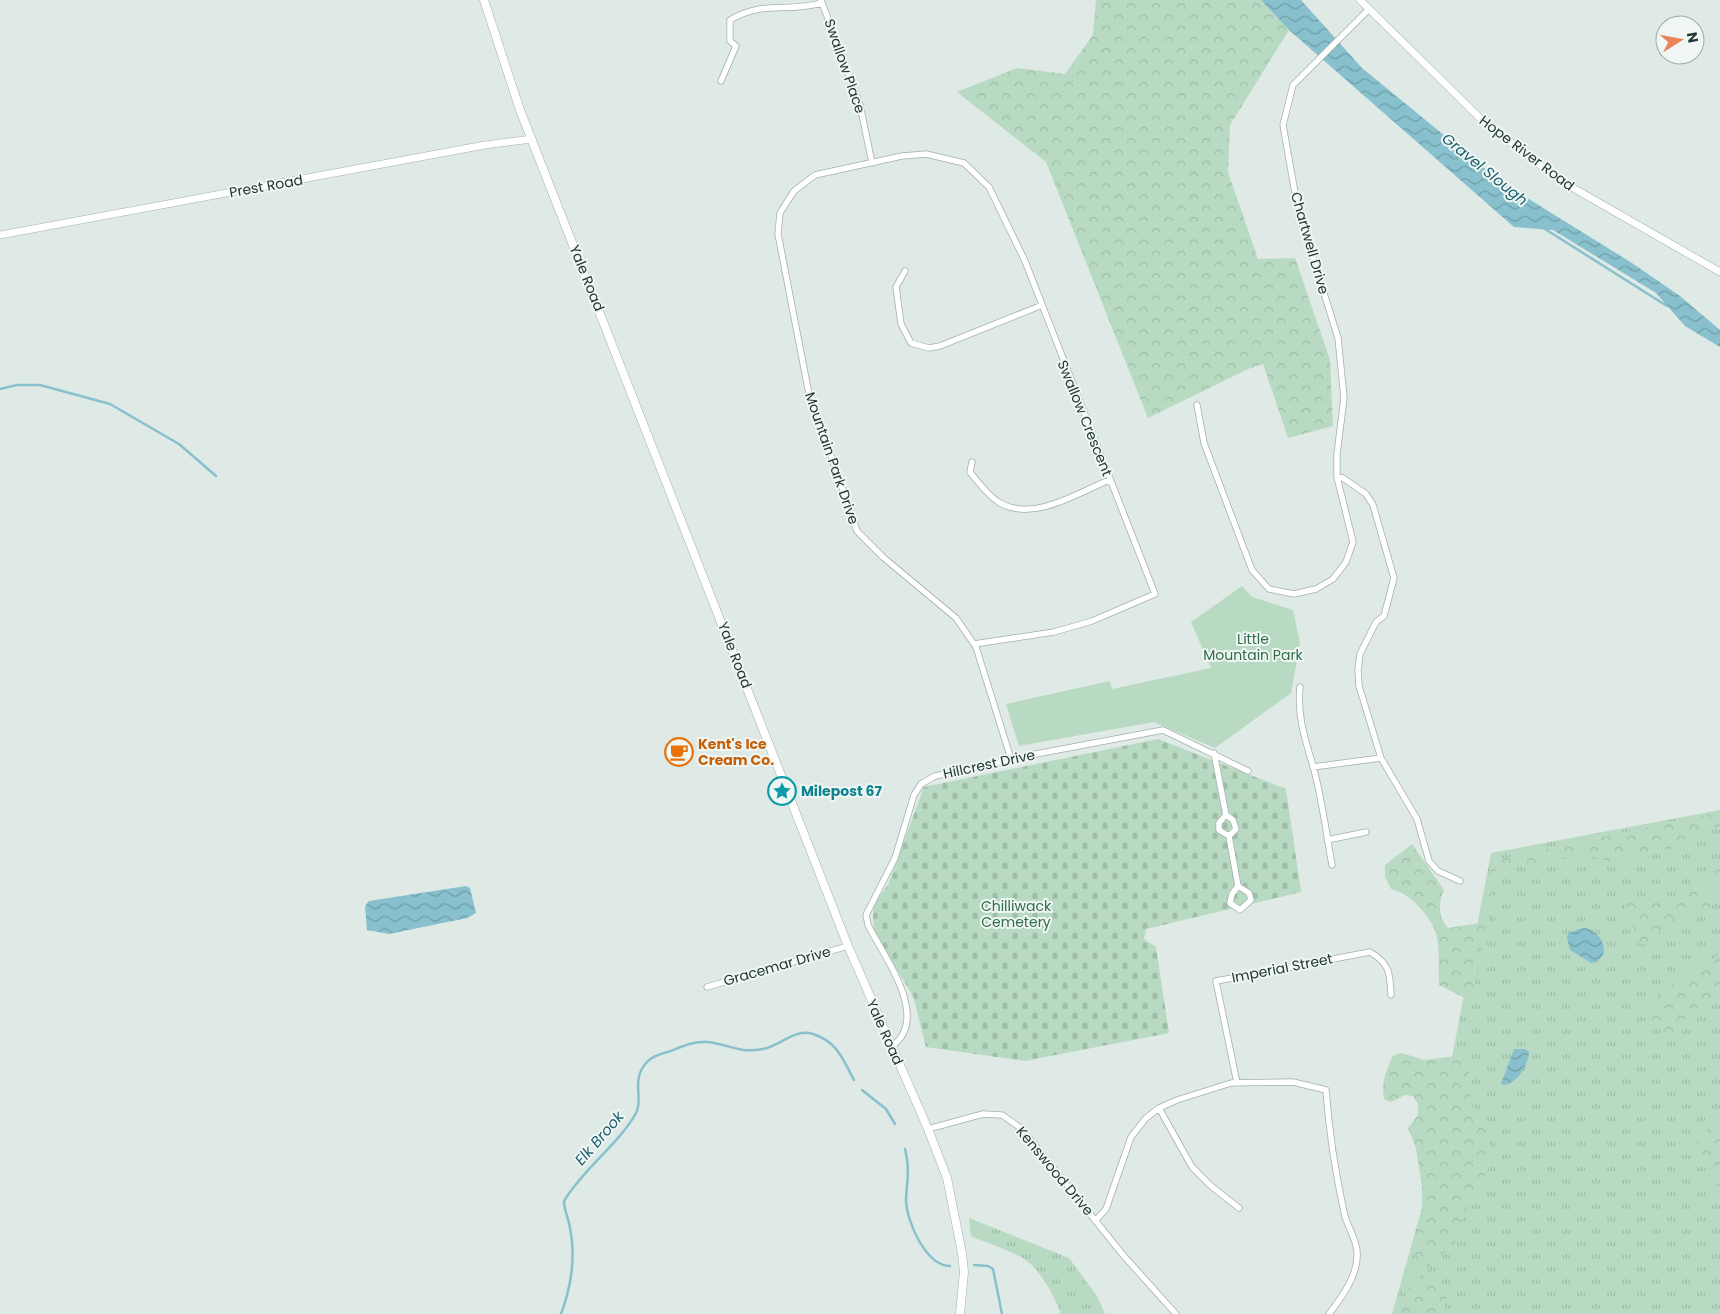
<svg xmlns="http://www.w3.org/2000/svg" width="1720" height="1314" font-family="Poppins,sans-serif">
  <defs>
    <pattern id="grass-tufts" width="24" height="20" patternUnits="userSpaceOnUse" patternTransform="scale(1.25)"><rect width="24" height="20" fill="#b8dac2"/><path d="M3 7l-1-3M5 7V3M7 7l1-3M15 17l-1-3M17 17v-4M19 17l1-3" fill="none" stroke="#9ebca7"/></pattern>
    <pattern id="forest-crowns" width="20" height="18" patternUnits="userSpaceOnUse" patternTransform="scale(1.25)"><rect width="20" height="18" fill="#b8dac2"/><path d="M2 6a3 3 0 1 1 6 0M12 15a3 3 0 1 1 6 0" fill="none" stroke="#9ebca7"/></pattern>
    <pattern id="cemetery-stones" width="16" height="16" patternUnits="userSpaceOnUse" patternTransform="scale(1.25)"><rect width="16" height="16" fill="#b8dac2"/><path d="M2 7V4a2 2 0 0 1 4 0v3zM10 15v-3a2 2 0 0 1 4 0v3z" fill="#9ebca7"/></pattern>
    <pattern id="water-waves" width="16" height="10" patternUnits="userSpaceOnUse" patternTransform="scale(1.25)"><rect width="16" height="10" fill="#88c1cd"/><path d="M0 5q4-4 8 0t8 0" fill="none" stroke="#6f9ea7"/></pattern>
  </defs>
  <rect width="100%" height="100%" fill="#dfe9e5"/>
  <!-- grass -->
  <path fill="url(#grass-tufts)" d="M1720,810V1314H1392L1435,1162L1444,1099L1491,853Z
    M969,1218L1069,1258L1097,1296L1105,1314H1061C1054,1295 1039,1267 1021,1257C1006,1249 987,1243 971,1236Z"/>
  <!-- forest -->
  <path fill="url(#forest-crowns)" d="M1096,0H1261L1289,30L1230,125L1228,172L1258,259L1295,258L1330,360L1333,426L1288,438L1263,364L1248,369L1148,418L1046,162L957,92L1017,68L1065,74L1093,35Z
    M1720,812V829L1707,826L1678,847L1618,861L1609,862L1591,856L1574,859L1561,857L1534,865L1523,863L1504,866L1496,871L1493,905L1489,923H1486L1478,974L1469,1000L1439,985C1437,952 1445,934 1420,908C1410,897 1404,893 1391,889L1385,877V865L1412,844L1444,890C1438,903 1438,917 1448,928L1486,922L1487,884L1492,861Z
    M1720,866V892L1710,883V877Z
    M1704,889L1714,899C1707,918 1691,912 1676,918C1663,923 1656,940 1642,945C1639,942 1626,911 1625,906C1638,896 1656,902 1670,900C1683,898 1691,890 1704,889Z
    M1720,952V993L1672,1034C1652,1034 1649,1015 1652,998L1695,968L1708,964Z
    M1402,1053L1424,1060L1455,1056L1465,1063C1472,1076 1469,1087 1471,1101C1472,1108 1477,1112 1481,1118C1490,1134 1493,1157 1486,1174L1458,1226L1451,1229L1456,1244L1451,1251C1436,1253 1428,1262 1427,1276L1442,1282C1448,1293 1448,1303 1441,1314H1401L1412,1278L1419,1279L1422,1274L1420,1258L1412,1253L1422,1209V1187L1416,1148L1408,1128L1418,1115V1104L1413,1096L1405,1095L1391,1102L1384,1099C1381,1083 1386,1070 1393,1056Z
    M1720,1118V1187C1706,1182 1710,1170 1709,1158L1699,1153L1697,1140Z"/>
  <!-- cemetery -->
  <path fill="url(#cemetery-stones)" d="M1158,739L1286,789L1301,892L1146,929L1144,939L1156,947L1169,1033L1025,1061L926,1047L913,996L874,932L873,918L874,904L888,885L924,787Z"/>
  <!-- green -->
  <path fill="#b8dac2" d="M1242,586L1252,597L1293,610L1300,643L1291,693L1215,748L1154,722L1019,746L1006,704L1110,681L1112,689L1211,668L1191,622Z"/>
  <!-- water -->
  <path fill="url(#water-waves)" d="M1261,0H1301L1362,68L1500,181L1632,263L1680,296L1720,330V347L1685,326L1656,293L1553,230L1514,227L1289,30Z
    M466,886L470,888L476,913L467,918L389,934L367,930L365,906L369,901Z
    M1583,928C1595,928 1607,942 1603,955L1597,962L1591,963L1570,950L1567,938L1568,933Z
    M1514,1049H1525L1529,1052C1528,1065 1518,1083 1504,1085L1501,1084Z"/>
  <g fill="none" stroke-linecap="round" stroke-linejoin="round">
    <!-- stream -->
    <path stroke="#88c1cd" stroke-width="2.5" d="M1545,229L1667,306
      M0,389L17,385H40L110,404L179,444L216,476
      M862,1090L886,1109L895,1124
      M905,1149C910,1167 907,1182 906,1199C906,1221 926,1266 950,1266
      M974,1265L988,1266L993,1269L1002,1314
      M561,1314C571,1288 576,1256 570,1228C569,1219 564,1211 564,1201C584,1168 619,1144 636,1113C644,1098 630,1080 647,1062C652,1056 663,1053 671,1051C683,1046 694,1041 707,1042C729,1044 739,1054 763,1049C780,1046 795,1028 813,1034C838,1042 843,1060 854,1080"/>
    <defs>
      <path id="minor" d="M821,0L860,105L872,163
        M721,81L736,46L730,41V20C764,0 785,13 822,3
        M905,271L896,287L901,324L911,343L929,348L940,346L1040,306
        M1197,405L1204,443L1252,570L1269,589L1294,594L1316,589L1333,579L1346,562L1353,542L1337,477V454L1344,398L1338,338L1298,210L1283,125L1293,85L1369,9
        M972,462L970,472C978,482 988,496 1000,503C1033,522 1078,493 1109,480
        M1337,477L1343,478L1366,494L1373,505L1394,578L1384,616L1376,622L1360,654L1358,670L1359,686L1381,758L1417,819L1429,861L1438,871L1460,881
        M974,644L1054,632L1092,621L1155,594L1025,261L989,187L964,163L926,154L902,156L815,175L794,191L780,213L778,234L808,389L857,531L884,558L956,618L976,647L1011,759
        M1300,687C1297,716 1305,739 1313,766C1322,798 1326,832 1332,865
        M1214,753L1226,815L1233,820L1236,829L1229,836
        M1313,767L1381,758
        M1226,815L1219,823V830L1229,836
        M1229,836L1238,886L1249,893L1251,900L1240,910L1230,903L1232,894L1238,886
        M1327,840L1366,832
        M707,987L848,946
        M891,1047C932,1019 884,957 868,925L866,915L895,858L914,795L921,784L935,776L1036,754L1163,730L1248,771
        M1237,1083L1216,981L1370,952C1390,964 1390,973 1391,995
        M1159,1108L1192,1167L1211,1186L1239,1208
        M928,1129L983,1114L1002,1115L1022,1129L1123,1255L1176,1314
        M1096,1220L1106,1209L1131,1137L1146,1118L1159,1108L1177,1100L1231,1083L1293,1082L1326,1090C1329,1131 1335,1171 1344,1212C1346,1225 1357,1239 1357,1252C1359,1274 1342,1297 1329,1314"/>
      <path id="tertiary" d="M1360,0L1483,121L1561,181L1720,272
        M0,235L485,145L532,139"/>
      <path id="secondary" d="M484,0L520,110L848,946L928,1129L947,1178L962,1253L964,1272L960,1314"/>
    </defs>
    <!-- minor casing -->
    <use href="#minor" stroke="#a2b0ac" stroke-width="7"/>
    <!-- tertiary casing -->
    <use href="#tertiary" stroke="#a2b0ac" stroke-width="8"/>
    <!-- secondary casing -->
    <use href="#secondary" stroke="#9eb5ad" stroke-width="9"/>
    <!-- minor -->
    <use href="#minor" stroke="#fff" stroke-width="5.5"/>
    <!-- tertiary -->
    <use href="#tertiary" stroke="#fff" stroke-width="7"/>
    <!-- secondary -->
    <use href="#secondary" stroke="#fff" stroke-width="8"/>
  </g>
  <!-- icons -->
  <defs>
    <symbol id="cafe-ring" viewBox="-11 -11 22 22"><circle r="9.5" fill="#eff6f3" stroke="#e8710a" stroke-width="1.5"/><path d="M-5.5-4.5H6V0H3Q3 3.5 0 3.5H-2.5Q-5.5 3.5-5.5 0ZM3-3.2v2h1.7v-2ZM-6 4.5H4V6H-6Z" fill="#e8710a"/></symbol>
    <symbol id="sight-ring" viewBox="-11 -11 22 22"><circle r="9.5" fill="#eff6f3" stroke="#0f9aa8" stroke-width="1.5"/><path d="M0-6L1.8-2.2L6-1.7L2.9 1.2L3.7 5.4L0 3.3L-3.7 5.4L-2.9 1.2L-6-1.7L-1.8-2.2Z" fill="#0f9aa8"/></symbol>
  </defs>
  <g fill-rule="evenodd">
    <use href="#cafe-ring" x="663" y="736" width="32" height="32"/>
    <use href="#sight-ring" x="766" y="775" width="32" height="32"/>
  </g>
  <g text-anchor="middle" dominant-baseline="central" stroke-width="4" stroke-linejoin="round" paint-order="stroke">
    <!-- street labels -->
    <g font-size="14" fill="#213832" stroke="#eff6f3">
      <text transform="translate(845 66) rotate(71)">Swallow Place</text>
      <text transform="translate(1527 153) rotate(37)">Hope River Road</text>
      <text transform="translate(266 186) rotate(-10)">Prest Road</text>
      <text transform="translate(1310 243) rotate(74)">Chartwell Drive</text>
      <text transform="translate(587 278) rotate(68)">Yale Road</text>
      <text transform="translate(1085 418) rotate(68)">Swallow Crescent</text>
      <text transform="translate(832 458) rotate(71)">Mountain Park Drive</text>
      <text transform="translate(735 655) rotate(69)">Yale Road</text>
      <text transform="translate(989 764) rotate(-12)">Hillcrest Drive</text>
      <text transform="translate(777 966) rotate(-16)">Gracemar Drive</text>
      <text transform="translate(1282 968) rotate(-11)">Imperial Street</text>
      <text transform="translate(885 1032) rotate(66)">Yale Road</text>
      <text transform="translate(1055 1171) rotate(50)">Kenswood Drive</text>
    </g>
    <!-- park labels -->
    <g font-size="14" fill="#2d6d47" stroke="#eff6f3">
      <text x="1253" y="639">Little<tspan x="1253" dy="16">Mountain Park</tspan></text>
      <text x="1016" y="906">Chilliwack<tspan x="1016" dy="16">Cemetery</tspan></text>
    </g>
    <!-- food labels -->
    <g font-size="14" font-weight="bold" fill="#c56008" stroke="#eff6f3" text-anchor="start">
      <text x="698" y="744">Kent's Ice<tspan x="698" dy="16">Cream Co.</tspan></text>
    </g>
    <!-- culture labels -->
    <g font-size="14" font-weight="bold" fill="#0d838f" stroke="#eff6f3" text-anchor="start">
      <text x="801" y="791">Milepost 67</text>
    </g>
    <!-- water labels -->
    <g font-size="15" font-style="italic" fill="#1e6171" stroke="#eff6f3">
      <text transform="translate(1485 169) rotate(39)">Gravel Slough</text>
      <text transform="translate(599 1138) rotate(-49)">Elk Brook</text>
    </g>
  </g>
  <!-- north arrow -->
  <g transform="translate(1680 40) rotate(79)"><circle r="24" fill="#eff6f3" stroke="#9daaa6"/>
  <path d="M0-4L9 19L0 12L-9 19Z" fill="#ec815a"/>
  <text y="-8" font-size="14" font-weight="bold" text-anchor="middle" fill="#213832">N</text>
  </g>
</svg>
